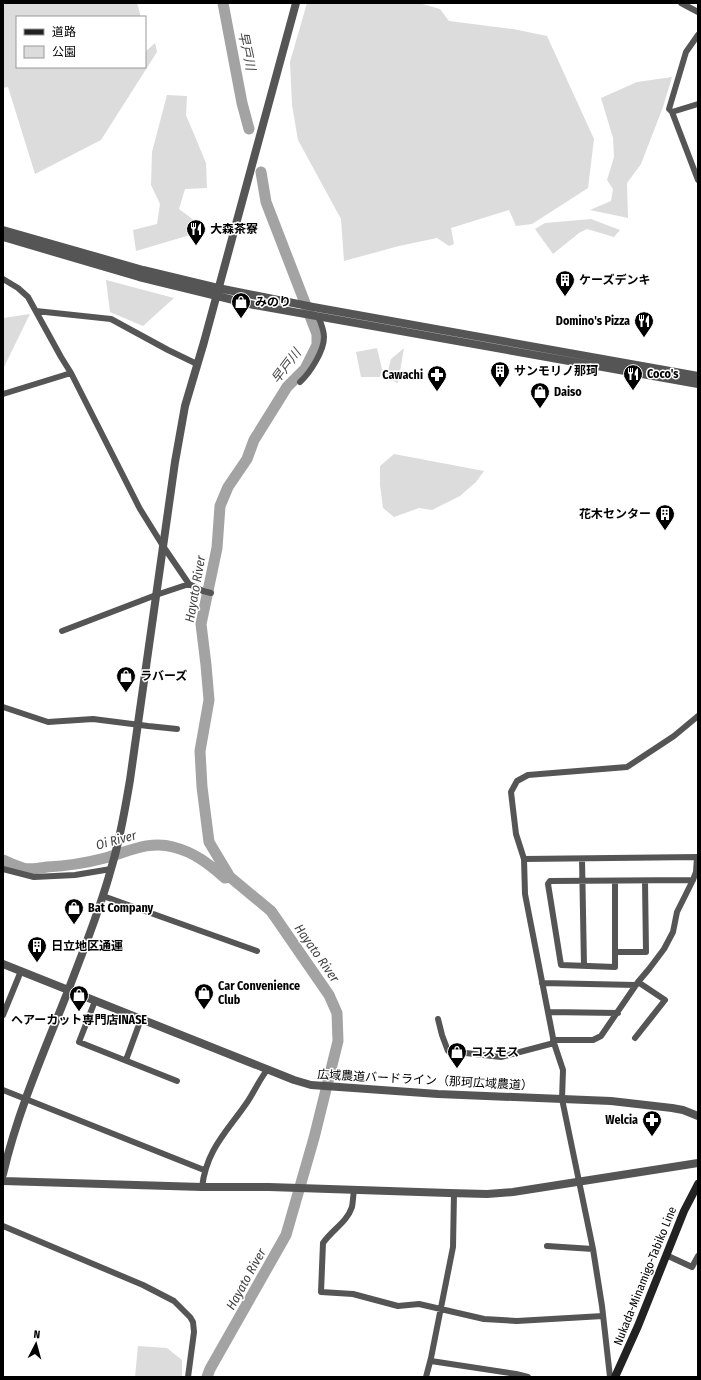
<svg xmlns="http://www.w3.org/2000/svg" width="701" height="1380" font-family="'Fira Sans Condensed','Noto Sans JP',sans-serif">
  <rect width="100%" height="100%" fill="#fff"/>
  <!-- green -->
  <path fill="#dcdcdc" d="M3,3H137L141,17H17V67H145V52L155,43L157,52L101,140L35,174L8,87L3,88Z
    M307,3H419L440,9L449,21L513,29L547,36L594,139L588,188L532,224L516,226L509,210L451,228L454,244L449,246L437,238L399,246L344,261L341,219L298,140L292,105L290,62Z
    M672,77L663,107L641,164L627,183L628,218L590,210L611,201L613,189L607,180L614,157L613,138L601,98L637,82Z
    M167,95L187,96L186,115L206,163L207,188L185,189L179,209L207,230L136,251L133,230L157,224L160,204L151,185L152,152Z
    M591,219L620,230L614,237L587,229L579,233L553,254L535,229L545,223Z
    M106,280L174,298L143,326L110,312Z
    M30,314L3,369V318Z
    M377,348L382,369L380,377H361L356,352Z
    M404,348L398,383L386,378L391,359Z
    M394,454L484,471L476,482L460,496L432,510L419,508L394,517L383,508L380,485V466Z
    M138,1346L167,1348L182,1360V1377H135Z"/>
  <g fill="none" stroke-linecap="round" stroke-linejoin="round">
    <!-- river -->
    <path stroke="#a3a3a3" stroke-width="11" d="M223,3L242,103L249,129
      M3,860C9,863 16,866 23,868C30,870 40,868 47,867C67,866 86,863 105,858C127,852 150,840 173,847C194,852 209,864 225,878L229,877
      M207,1377L210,1369L286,1235L314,1138L338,1041L337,1013L329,995L271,911L230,877L209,842L202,787L200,751L209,700L206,665L201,624L217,548L220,506L228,487L247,459L254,440L287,387L305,369L317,345V334L266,202L261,172"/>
    <!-- minor -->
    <path stroke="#555" stroke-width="6" d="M681,3L698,12
      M698,104L672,112L698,180
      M672,112L669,109L686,52L698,35
      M3,279L18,288L28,297L61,357L71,373L140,509L163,546L189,584L203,591L211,593
      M36,311L111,319L168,350L197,364
      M300,382C310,373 324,351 324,337C324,330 321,323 318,316
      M3,394L71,373
      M62,631L156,595L189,584
      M3,707L48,722L93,719L148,726L177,729
      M524,859L698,857
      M582,859L584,966
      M3,869L34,877L75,875L111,869
      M615,881V967L561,965L548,884L550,881L693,880
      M103,896L257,951
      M615,952H646L645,881
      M542,983L636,985
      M95,1001L79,1042L177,1081
      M548,1012L618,1013
      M3,1015L21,971
      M438,1019L442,1035L448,1051L501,1057L554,1043
      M635,1038L665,1000L638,982
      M553,1040H593L601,1036L638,982L649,969L664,949L673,932L677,912L693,880L696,872L697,857
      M126,1060L141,1019
      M3,1090L204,1170
      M202,1187C207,1148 227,1132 248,1101C254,1092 262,1075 268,1069
      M354,1191C353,1196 353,1202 352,1207C347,1222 332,1230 323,1243L321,1292L353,1294L398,1306L419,1304L484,1319L517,1321L603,1316
      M3,1226L143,1285L174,1301L190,1317L193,1322L194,1332L188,1377
      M547,1246L593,1249
      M666,1255L692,1267L698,1256
      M431,1361L516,1374L528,1377
      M426,1377L431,1358L453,1247L454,1193
      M610,1377L602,1306L593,1249L562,1099L563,1070L554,1043L525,894L524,859L516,834L513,809L511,792L517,781L528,775L627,767L674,736L698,716"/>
    <!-- tertiary -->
    <path stroke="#555" stroke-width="8" d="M3,230L143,270L218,288L313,307L698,376
      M3,237L139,277L254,305L698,384
      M3,964L294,1080L311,1085L438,1094L611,1101L672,1108L683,1110L698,1116
      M3,1174C18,1110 44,1052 68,991C83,951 100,910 111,869C120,840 125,810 130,780L175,462L185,406L204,342L296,3
      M3,1181L202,1187H269L449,1193L487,1194L513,1192L698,1163"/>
    <!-- secondary -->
    <path stroke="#222" stroke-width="8" d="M615,1377L638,1326L684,1211L698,1184"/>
  </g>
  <!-- icons -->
  <defs>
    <symbol id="restaurant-pin" viewBox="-11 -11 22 30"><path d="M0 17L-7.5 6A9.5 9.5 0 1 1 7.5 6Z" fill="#000" stroke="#fff"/><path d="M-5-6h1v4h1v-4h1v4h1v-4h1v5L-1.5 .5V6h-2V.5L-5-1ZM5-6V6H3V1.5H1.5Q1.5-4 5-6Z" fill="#fff"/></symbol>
    <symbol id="building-pin" viewBox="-11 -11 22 30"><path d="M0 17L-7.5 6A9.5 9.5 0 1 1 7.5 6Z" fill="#000" stroke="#fff"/><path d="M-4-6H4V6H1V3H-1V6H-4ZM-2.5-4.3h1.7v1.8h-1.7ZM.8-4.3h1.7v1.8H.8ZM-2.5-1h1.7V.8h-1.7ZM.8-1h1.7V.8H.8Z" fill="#fff"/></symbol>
    <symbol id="shop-pin" viewBox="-11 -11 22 30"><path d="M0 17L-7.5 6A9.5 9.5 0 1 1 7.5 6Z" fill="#000" stroke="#fff"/><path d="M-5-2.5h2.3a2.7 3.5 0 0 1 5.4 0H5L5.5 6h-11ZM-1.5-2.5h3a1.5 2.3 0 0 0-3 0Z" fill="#fff"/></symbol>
    <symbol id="pharmacy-pin" viewBox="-11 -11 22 30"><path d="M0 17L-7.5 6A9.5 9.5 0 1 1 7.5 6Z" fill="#000" stroke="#fff"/><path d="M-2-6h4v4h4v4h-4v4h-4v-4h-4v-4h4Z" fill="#fff"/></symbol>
  </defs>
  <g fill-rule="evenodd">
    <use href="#restaurant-pin" x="185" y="218" width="22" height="30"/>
    <use href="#building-pin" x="554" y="269" width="22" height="30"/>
    <use href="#shop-pin" x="230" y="291" width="22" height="30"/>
    <use href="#restaurant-pin" x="633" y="310" width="22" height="30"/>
    <use href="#building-pin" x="489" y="360" width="22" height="30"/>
    <use href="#restaurant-pin" x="622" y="363" width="22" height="30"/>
    <use href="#pharmacy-pin" x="426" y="364" width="22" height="30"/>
    <use href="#shop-pin" x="529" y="381" width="22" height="30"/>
    <use href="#building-pin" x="654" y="503" width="22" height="30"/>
    <use href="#shop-pin" x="115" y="665" width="22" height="30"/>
    <use href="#shop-pin" x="63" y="897" width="22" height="30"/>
    <use href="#building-pin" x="26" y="935" width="22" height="30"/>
    <use href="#shop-pin" x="193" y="982" width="22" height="30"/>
    <use href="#shop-pin" x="68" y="984" width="22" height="30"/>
    <use href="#shop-pin" x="446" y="1041" width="22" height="30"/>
    <use href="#pharmacy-pin" x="641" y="1109" width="22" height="30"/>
  </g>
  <g text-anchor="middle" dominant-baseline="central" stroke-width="3" stroke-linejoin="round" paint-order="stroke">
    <!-- poi labels -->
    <g font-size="12" font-weight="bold" fill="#000" stroke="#fff" text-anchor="start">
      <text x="210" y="229">大森茶寮</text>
      <text x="579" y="280">ケーズデンキ</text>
      <text x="255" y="302">みのり</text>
      <text x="630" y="321" text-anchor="end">Domino's Pizza</text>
      <text x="514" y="371">サンモリノ那珂</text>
      <text x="647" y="374">Coco's</text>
      <text x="423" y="375" text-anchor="end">Cawachi</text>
      <text x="554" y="392">Daiso</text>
      <text x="651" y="514" text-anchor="end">花木センター</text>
      <text x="140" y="676">ラバーズ</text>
      <text x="88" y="908">Bat Company</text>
      <text x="51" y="946">日立地区通運</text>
      <text x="218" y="986">Car Convenience<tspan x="218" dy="14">Club</tspan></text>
      <text x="79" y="1020" text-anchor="middle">ヘアーカット専門店INASE</text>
      <text x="471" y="1052">コスモス</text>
      <text x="638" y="1120" text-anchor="end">Welcia</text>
    </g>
    <!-- street labels -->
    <g font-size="12" fill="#000" stroke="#fff">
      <text transform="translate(425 1080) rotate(3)">広域農道バードライン（那珂広域農道）</text>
      <text transform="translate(645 1276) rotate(-68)">Nukada-Minamigo-Tabiko Line</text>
    </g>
    <!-- water labels -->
    <g font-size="13" font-style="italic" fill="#444" stroke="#fff">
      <text transform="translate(247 51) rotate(78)">早戸川</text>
      <text transform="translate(286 366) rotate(-53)">早戸川</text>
      <text transform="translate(195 589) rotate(-80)">Hayato River</text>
      <text transform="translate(116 840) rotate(-15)">Oi River</text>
      <text transform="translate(317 953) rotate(55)">Hayato River</text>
      <text transform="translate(246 1279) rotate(-61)">Hayato River</text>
    </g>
  </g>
  <!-- border -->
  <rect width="701" height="1380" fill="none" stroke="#000000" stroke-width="8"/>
  <!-- legend -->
  <rect x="16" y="16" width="130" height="52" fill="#ffffff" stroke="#999999"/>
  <rect x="24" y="29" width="20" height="6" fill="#222222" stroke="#999999"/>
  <text x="52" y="36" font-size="12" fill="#000000">道路</text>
  <rect x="24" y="46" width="20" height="12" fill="#dcdcdc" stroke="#999999"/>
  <text x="52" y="56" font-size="12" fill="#000000">公園</text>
  <!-- north arrow -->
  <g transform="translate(36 1344) rotate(6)" stroke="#ffffff" stroke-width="3" paint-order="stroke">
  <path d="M0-3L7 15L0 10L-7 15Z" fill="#000000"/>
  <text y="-6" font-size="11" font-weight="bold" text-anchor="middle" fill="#000000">N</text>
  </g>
</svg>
